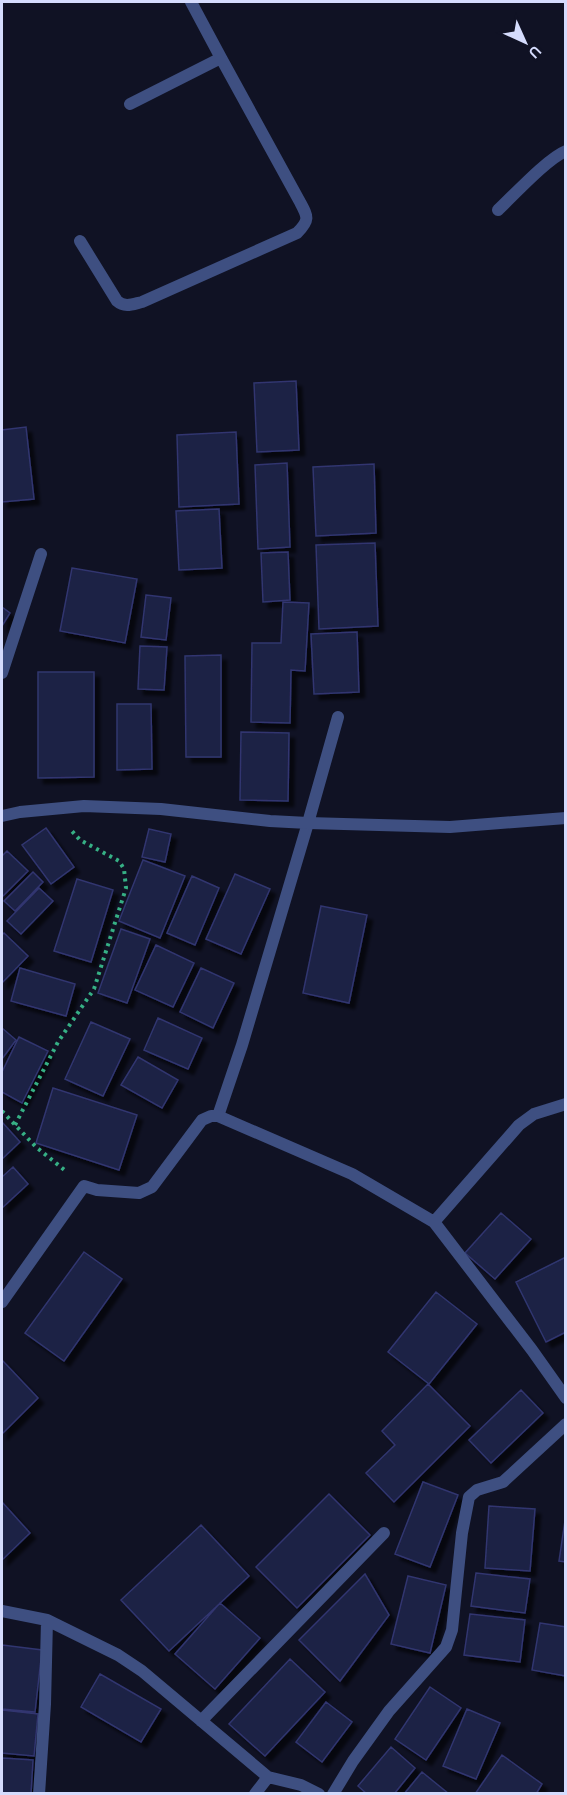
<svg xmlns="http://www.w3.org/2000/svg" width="567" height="1795" font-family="Karla,sans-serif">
  <defs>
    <filter id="shadow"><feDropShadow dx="5.5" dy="5.5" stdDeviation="1.5" flood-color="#0009"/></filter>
  </defs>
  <rect width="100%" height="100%" fill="#101224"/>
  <!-- building -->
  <path fill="#1d2044" stroke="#30366f" stroke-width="1.5" filter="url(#shadow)" d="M296,381L299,450L257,452L254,383Z
    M26,427L34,499L2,502V430Z
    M236,432L239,504L179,507L177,435Z
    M287,463L290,547L258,549L255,465Z
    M374,464L376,533L316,536L313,467Z
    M219,509L222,568L179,570L176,511Z
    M375,543L378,626L319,629L316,545Z
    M288,552L290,600L263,602L261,553Z
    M72,568L137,579L125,643L60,631Z
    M146,595L171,598L166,640L141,637Z
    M283,602L309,603L305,671L291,670L290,723L251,722L252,643H281Z
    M2,607L10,613L2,626Z
    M357,632L359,692L314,694L311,634Z
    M140,646L167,647L164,690L138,689Z
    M221,655V757H186L185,656Z
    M38,672H94V777L38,778Z
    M117,704H151L152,769L117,770Z
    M241,732L289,733L288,801L240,800Z
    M46,828L74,867L51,884L22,845Z
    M149,829L171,834L165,862L142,857Z
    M7,851L28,871L2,897V856Z
    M143,860L185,876L160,938L119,921Z
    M33,872L43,882L15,911L4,901Z
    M235,874L270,889L241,954L206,939Z
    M192,876L219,888L195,945L167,933Z
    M77,879L113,890L91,962L54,951Z
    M39,888L53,901L21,934L7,921Z
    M321,906L367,915L349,1003L303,993Z
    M121,929L150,939L127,1003L98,993Z
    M4,933L28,956L2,983V935Z
    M156,945L194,963L173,1007L135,990Z
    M20,968L75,984L66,1016L11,1001Z
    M201,968L234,983L213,1028L180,1012Z
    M158,1018L202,1038L188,1069L144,1050Z
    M91,1022L130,1039L103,1096L65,1079Z
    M2,1028L16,1040L2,1059Z
    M19,1037L48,1051L22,1103L2,1092V1072Z
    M138,1057L178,1080L162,1108L121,1085Z
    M53,1088L137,1115L119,1170L36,1143Z
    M2,1122L20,1142L2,1159Z
    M13,1167L28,1184L2,1208V1177Z
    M501,1213L531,1239L495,1279L465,1253Z
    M84,1252L122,1279L64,1361L25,1333Z
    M566,1257V1332L546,1342L516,1282Z
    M436,1292L477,1324L429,1384L388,1352Z
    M2,1360L38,1398L2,1434Z
    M428,1384L470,1426L394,1502L366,1473L395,1445L382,1431Z
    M521,1390L543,1413L491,1463L469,1440Z
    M423,1482L458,1495L430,1567L395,1554Z
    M329,1494L370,1535L297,1608L256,1567Z
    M2,1502L30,1533L2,1560Z
    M489,1506L535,1509L530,1571L485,1568Z
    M566,1514V1562L559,1561Z
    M201,1525L249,1576L169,1651L121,1600Z
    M476,1573L530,1579L525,1613L471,1606Z
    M365,1574L389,1615L340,1681L299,1640Z
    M408,1576L446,1585L430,1653L391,1644Z
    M220,1603L260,1638L215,1689L175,1654Z
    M470,1614L525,1620L520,1662L464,1655Z
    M540,1623L566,1627V1676L532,1670Z
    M2,1645L42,1650L35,1712L2,1709Z
    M290,1659L325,1692L265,1756L229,1724Z
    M100,1674L161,1709L141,1742L81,1707Z
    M430,1687L461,1708L426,1760L395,1739Z
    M326,1702L352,1722L322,1762L296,1742Z
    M467,1709L500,1723L476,1779L443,1766Z
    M2,1710L38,1714L34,1756L2,1753Z
    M391,1747L415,1768L394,1794H367L358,1786Z
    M502,1755L542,1784L536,1794H475Z
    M2,1758L33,1760L31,1794H2Z
    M422,1772L449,1794H404Z"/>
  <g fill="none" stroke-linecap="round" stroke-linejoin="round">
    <!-- path -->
    <path stroke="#36b085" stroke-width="4" stroke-dasharray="3 4.5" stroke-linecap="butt" d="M2,1111L36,1147L67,1172
      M15,1125L58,1042L94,989L126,888L124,869L119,861L80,840L71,830"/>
    <!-- service -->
    <path stroke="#3e4f81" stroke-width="12" d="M218,1116L242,1045L308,823"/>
    <!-- minor -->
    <path stroke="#3e4f81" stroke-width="12" d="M130,104L221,58
      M498,210C514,195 548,158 566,151
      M80,241L117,301C125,308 133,304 142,302L297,233C310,220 308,217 300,202L221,58L191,2
      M2,673L41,554
      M2,816L20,812L84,806L161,809L270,821L308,823L450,827L566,818
      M308,823L338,717
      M434,1222L519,1125L534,1114L566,1104
      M2,1302L84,1186L97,1190L139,1193L152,1187L202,1120L211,1116H218L352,1174L434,1222L532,1350L566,1398
      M2,1611L47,1620L118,1655L142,1671L268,1777L301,1785L319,1794
      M201,1721L384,1533
      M39,1794L45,1704L47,1620
      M255,1794L268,1777
      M333,1794L353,1761L389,1711L446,1647L452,1630L462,1533L469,1497L477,1490L503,1482L566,1424"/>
  </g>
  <!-- border -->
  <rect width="567" height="1795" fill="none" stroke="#d5dcfd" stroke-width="6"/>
  <!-- north arrow -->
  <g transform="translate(525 42) rotate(135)" stroke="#101224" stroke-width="4.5" paint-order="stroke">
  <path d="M0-4.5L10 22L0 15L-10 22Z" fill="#d5dcfd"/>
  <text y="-9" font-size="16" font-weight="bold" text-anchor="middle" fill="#d5dcfd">U</text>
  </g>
</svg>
